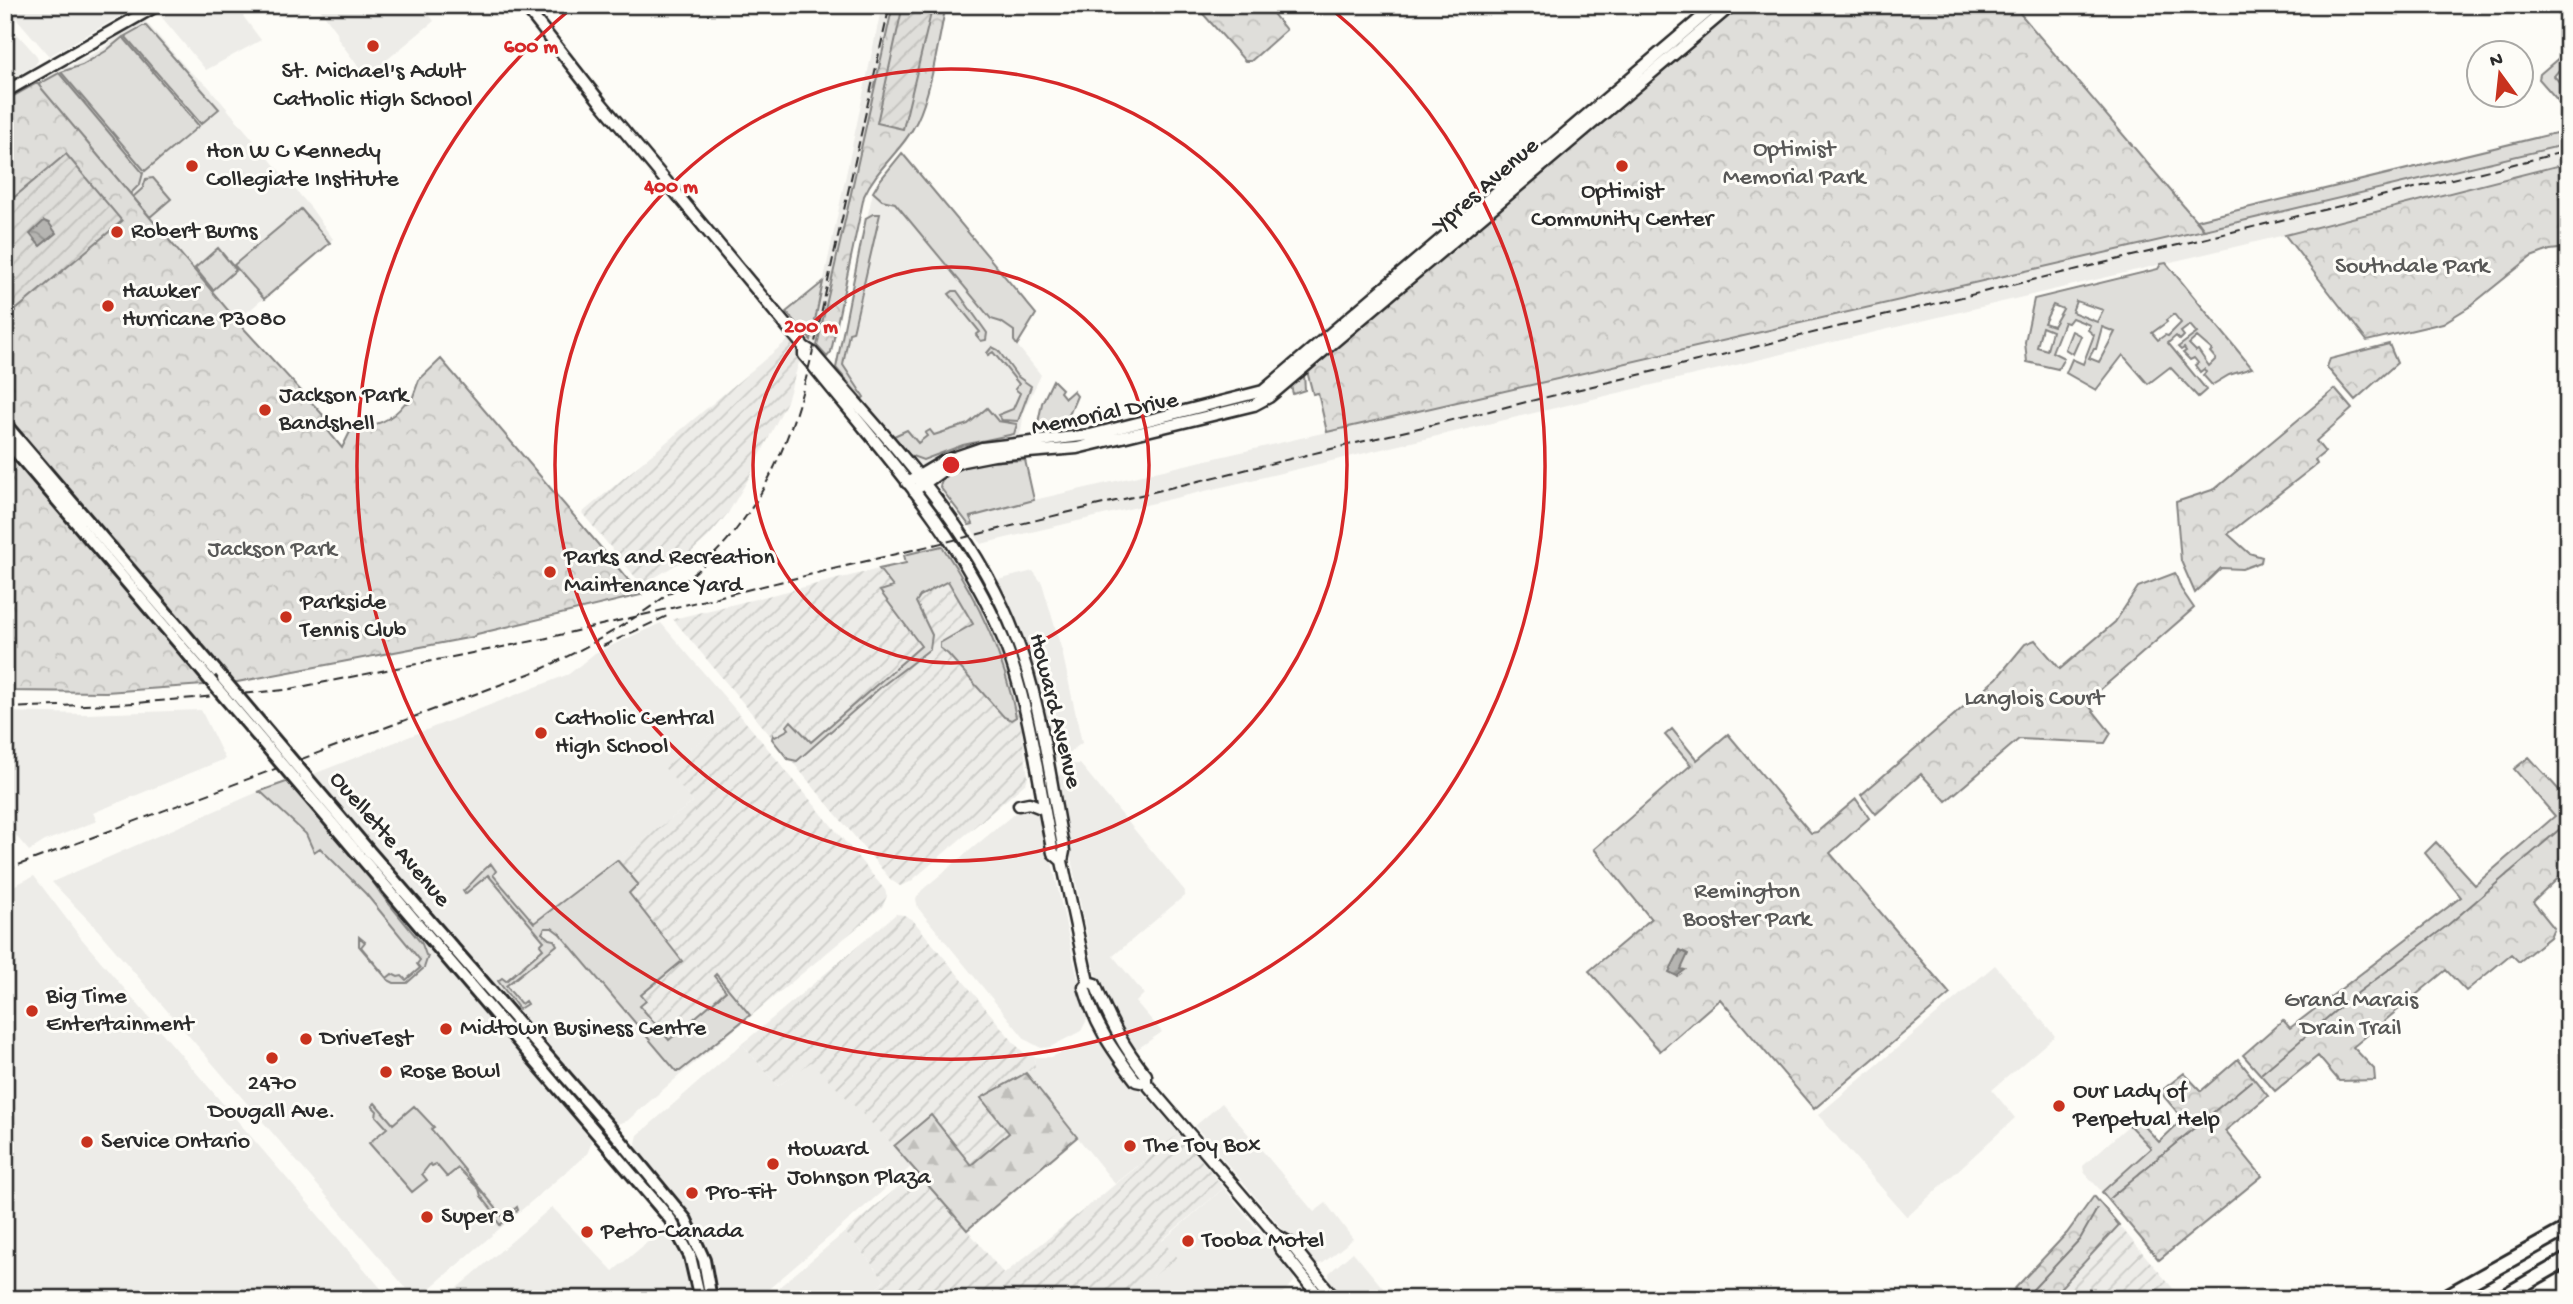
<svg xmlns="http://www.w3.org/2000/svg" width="2573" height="1304" font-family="'Gochi Hand',sans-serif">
  <defs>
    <pattern id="industrial-furrows" width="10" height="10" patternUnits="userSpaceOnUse" patternTransform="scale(1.75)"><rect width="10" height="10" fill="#edece8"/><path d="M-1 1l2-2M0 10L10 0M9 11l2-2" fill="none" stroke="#cbcbc7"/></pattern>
    <pattern id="forest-firs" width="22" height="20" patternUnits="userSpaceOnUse" patternTransform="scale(1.75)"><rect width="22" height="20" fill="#dfdeda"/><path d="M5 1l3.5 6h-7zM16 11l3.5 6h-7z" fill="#c0bfbb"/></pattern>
    <pattern id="park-crowns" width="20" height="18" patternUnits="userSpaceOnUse" patternTransform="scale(1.75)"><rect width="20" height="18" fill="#dfdeda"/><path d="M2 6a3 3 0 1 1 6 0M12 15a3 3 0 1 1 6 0" fill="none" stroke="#c0bfbb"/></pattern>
    <pattern id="garden-furrows" width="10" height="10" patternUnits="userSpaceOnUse" patternTransform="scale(1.75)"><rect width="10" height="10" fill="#dfdeda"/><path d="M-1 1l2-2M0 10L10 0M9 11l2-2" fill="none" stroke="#c0bfbb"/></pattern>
    <pattern id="water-waves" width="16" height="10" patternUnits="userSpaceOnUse" patternTransform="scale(1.75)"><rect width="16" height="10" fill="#b5b4b1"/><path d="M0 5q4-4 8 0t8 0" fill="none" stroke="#939390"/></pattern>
  </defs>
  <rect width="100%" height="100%" fill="#fdfcf7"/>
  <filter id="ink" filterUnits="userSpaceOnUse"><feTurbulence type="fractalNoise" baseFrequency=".0143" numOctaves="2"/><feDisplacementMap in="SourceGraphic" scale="14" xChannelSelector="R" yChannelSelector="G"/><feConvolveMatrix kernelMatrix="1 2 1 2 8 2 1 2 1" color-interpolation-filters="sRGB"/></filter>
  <g filter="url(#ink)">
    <!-- built -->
    <path fill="#edece8" d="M5,5H130L126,13L49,56Z
      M175,5H256L243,16L261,40L206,70L159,14Z
      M317,5H422L434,21L366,77L338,39L337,32Z
      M882,5H893L817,346L811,340Z
      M145,21L189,71L207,85L311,208L333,239L237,321L37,83L104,48L114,39Z
      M12,28L37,56L38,61L34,66L5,82V34Z
      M2568,144V163L2285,235L981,544L969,525L973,524L970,517L1034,500Z
      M903,152L1036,315L1016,344L1041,375L1024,410L1021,431L1016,439L963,449L923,466L912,463L835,374L848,301L873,192L882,177Z
      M1033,571L1042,583L1062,651L1082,743L1060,759H1055L1049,755L994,581Z
      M661,623L739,714L665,767L693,802L545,915L680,1075L627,1121L617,1124L605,1117L470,959L435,914L432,915L311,775L569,674L595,653Z
      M201,710L225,759L93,813L97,821L45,841L29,851L5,823V712L86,714Z
      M1073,764H1080L1185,891L1184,896L1113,956L1144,994L1136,1002L1162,1032L1133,1052L1113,1020L1093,965L1056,786L1057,777Z
      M289,781L367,870L425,942L461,979L554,1088L592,1142L587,1154L423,1294L410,1292L405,1287L96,928L52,882L258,792Z
      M1029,806L1038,810L1042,816L1077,975L1089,1016L1081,1031L1050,1047L1041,1048L1026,1040L918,908L916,899L922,890L1021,808Z
      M34,876L81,938L390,1299H5V890Z
      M1995,965L2055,1036L1992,1090L2015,1118L1907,1217L1818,1115Z
      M1095,1039L1105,1045L1125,1073L1179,1133L1115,1184L1026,1073L1035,1067L1034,1057H1051Z
      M742,1044L778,1086L811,1061L913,1165L757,1299H715L680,1206L638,1150L636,1143L638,1135Z
      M1222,1103L1314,1212L1326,1203L1353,1239L1323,1263L1313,1265L1195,1126Z
      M2129,1125L2151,1148L2102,1192L2084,1172L2083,1166Z
      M1224,1188L1293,1272L1294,1282L1290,1286L1276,1299H1125L1176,1258L1162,1241Z
      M552,1207L613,1271L668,1225L687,1264L693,1299H444Z
      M845,1232L885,1280L865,1299H769L778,1288Z
      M1353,1252L1392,1299H1341L1330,1285L1329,1273Z"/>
    <!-- industrial -->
    <path fill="url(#industrial-furrows)" d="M788,340L801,356L787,401L749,478L728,513L708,537L679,563L642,585L582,513Z
      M953,551L992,625L1006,659L1019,711L1028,777L1026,783L910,882L900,886L891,880L673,619Z
      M739,714L885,890L887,896L882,907L680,1075L544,915L693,802L664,767Z
      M896,914L904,915L912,919L1016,1045L1024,1053L1034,1057L1035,1067L981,1098L1009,1133L971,1165L931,1115L894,1146L811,1062L778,1086L742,1044Z
      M1179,1133L1224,1188L1162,1240L1177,1258L1125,1299H865L885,1280L845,1232L918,1170L1004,1274Z
      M2119,1225L2182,1299H2050Z"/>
    <!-- grass -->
    <path fill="#dfdeda" stroke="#858482" stroke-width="2" fill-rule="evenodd" d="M143,26H146L219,109L201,124L125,36Z
      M123,37L199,126L145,171L61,72L82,65L106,51Z
      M2568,50V65L2565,63L2554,76L2568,92V112L2539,79L2540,74Z
      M59,73L143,173L140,184L130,194L84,139L30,89Z
      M2568,130V144L2204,230L2197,220Z
      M902,153L1036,314L1017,345L1014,341V331L1001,322L991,319L895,203L882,200L873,192L881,179Z
      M153,178L171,199L150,217L133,197L143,188L146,179Z
      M301,209L330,243L264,299L234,265Z
      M873,214H880L853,332L849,333L843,365L864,397L862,399L836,368L866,218Z
      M218,248L236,270L213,290L195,268Z
      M2166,263L2252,368L2229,375L2212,385L2203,375L2206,372L2204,369L2200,372L2195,365L2198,363L2194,358L2190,360L2183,353L2186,351L2184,348L2181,350L2178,347L2197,333L2190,325L2181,332L2184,336L2180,340L2176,336L2168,343L2205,388L2206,390L2198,397L2170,367L2148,384L2123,355L2096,390L2066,373L2072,359L2083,364L2094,335L2088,330L2090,325L2072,318L2068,323L2064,322L2052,352L2064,358L2058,369L2027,362L2025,342L2034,299L2158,269L2161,264ZM2076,301L2103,310L2097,322L2072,312ZM2053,305L2063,309L2053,326L2044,323ZM2174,314L2181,323L2168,336L2165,335L2158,340L2152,333L2167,322L2166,320ZM2042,327L2052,331L2047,350L2037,347ZM2102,327L2115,332L2099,362L2089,358L2094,349H2096ZM2197,337L2212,350L2210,352L2216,359L2209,366L2198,350L2196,351L2189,344Z
      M823,282L811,340L786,312Z
      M953,291H957L987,333L986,340L981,341L976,335L980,332L949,294Z
      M2072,331L2081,336L2073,354L2065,349Z
      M992,347L998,350L1017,376L1031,386L1018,421L1002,420L998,415L1013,409L1020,393L1015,389L1019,384L993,352L988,355L987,353Z
      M1304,374L1305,390L1293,394L1291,386Z
      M1053,380L1062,389L1060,392L1065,398L1073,391L1077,396L1069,415L1072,431L1042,433L1037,428L1042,403Z
      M987,408L998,421L1017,424L1014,434L963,445L923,460L909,455L894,436L907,430L918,443L927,436L925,433L930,430L934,435L968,424Z
      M1025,460L1034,500L970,517L973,524L969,525L940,487C942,459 1004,462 1025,460Z
      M942,546C977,598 1004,655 1016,717L1011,720L1004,717L948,654L940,648V643L973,624L948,581L920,596L916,602L932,635L930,649L882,686L797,761L788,759L772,739L773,735L775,737L789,729L787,726L791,721L811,742L921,646L880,591L893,587L879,569L906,563L904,555Z
      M289,781L356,857L381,894L422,944L426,955L428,956L424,968L407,983H394L388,980L359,946V937L365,942L361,947L387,978L392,974L398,977L402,976L406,980L420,968L417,964L420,960L366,894L320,848L314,852L306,834L261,792H258Z
      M617,860L638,884L629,893L682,961L641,995L646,1001L640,1006L669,1040L726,991L714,976L716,974L750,1015L680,1071H676L560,934L552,928H545L542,933L549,939L554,940L557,945L506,986L521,1004L525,1001L527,1004L519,1009L498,981L502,978L506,981L543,949L540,945L544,941L488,875L465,894L463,891C473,883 480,872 491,864L496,871L493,875L534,923Z
      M375,1103L393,1124L414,1106L434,1127L431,1129L504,1218L517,1207L518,1210L500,1225L495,1218L497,1216L481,1196L479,1189L458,1168L447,1177L436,1164L432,1166L430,1164L422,1174L427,1180L412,1192L369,1143L387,1128L376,1116L377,1111L372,1106Z"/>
    <!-- forest -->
    <path fill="url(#forest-firs)" stroke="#858482" stroke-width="2" d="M1026,1073L1077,1137L967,1230L894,1146L931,1115L971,1165L1009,1133L981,1098Z"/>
    <!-- park -->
    <path fill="url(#park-crowns)" stroke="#858482" stroke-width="2" d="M893,5H946C939,38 931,93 917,121C904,149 877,167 864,196L831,352L827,357L817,346Z
      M1195,5H1266L1286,30L1251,61H1245Z
      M1737,5H2013L2204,230L1327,432L1318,393L1313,394L1307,371Z
      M37,83L237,321L324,416L320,421L342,448L352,428C376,426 390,422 405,403L411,402L419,380L441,359L641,595L477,634L473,637L232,683L106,692L5,691V445L158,595L5,418V101Z
      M2568,163V248L2550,250L2531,257L2469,307L2443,323L2367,341L2285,235Z
      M2389,344L2397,363L2355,400L2330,371L2327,367L2330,359Z
      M2335,389L2352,409L2316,441L2325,452L2315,460L2317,464L2228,534L2249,553L2262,557L2261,562L2242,569L2221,568L2195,593L2181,561L2176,502L2215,489Z
      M2175,573L2181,589L2194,608L2086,702L2111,733L2105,743L2019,739L1946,801L1921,774L1876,814L1861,795L1997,678L2025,644L2035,640L2060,669L2115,622L2138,587Z
      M1672,729L1697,760L1728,734L1811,833L1817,832L1856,799L1869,818L1830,853L1950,994L1814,1109L1720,999L1660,1051L1589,971L1651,919L1594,849L1691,765L1665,735Z
      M2529,757L2568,800V869L2533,902L2554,928L2550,937L2519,962L2511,954L2466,991L2446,970L2353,1047L2374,1069L2375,1080L2339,1081L2318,1056L2275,1091L2243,1055L2283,1020L2290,1028L2461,897L2425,853L2436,842L2475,885L2555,816L2514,769Z
      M2238,1059L2268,1096L2225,1131L2262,1176L2159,1260L2102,1192L2151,1148L2129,1125L2137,1118L2159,1142L2183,1119L2160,1092L2184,1073L2201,1091Z
      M2094,1196L2119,1225L2050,1299H2005L2067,1233Z"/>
    <!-- garden -->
    <path fill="url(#garden-furrows)" stroke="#858482" stroke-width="2" d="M903,5H933L903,129L877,123Z
      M66,154L122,221L5,319V205Z"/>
    <!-- water -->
    <path fill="url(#water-waves)" stroke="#7e7d7b" stroke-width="2" d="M44,221L49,223L56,233L40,246L30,234Z
      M1680,950L1688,954L1681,969L1685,970L1677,976L1669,972Z"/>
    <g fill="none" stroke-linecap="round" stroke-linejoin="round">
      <!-- stream -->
      <path stroke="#7e7d7b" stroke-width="2" d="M2262,1073L2347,1001L2448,925L2568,822
        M2111,1197L2251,1081
        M2024,1299L2080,1239L2097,1209"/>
      <defs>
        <path id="secondary" d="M524,5L601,103L804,347L812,352C888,441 974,526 1016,638C1042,705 1050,781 1064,851L1062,861L1088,982L1084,987C1096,1027 1111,1048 1136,1081L1146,1083
          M5,92L158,5
          M804,347V355L810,362C881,450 961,535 1004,641C1031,708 1038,783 1053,853L1062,861
          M907,483L944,461L982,448L1090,435L1263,391L1716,5
          M914,491L946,468L963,461L994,455L1077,448L1254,405L1269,397L1732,5
          M1019,805L1029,803L1044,809
          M1088,982L1095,984C1109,1019 1123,1047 1146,1075V1083L1276,1235L1290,1243L1335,1299
          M1276,1235L1280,1248L1321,1299"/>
        <path id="primary" d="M5,424L223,679
          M5,439L210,680
          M368,850L617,1136L686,1220L704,1260L711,1299
          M359,855L670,1219L690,1256L700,1299"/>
        <path id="motorway" d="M2441,1299L2568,1228
          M2499,1299L2568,1259"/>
      </defs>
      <!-- secondary casing -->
      <use href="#secondary" stroke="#2b2b2b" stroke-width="15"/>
      <!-- primary casing -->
      <use href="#primary" stroke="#2b2b2b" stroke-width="16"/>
      <!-- motorway casing -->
      <use href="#motorway" stroke="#2b2b2b" stroke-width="18"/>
      <!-- secondary -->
      <use href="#secondary" stroke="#fdfcf7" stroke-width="10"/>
      <!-- primary -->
      <use href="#primary" stroke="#fdfcf7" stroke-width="10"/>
      <!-- motorway -->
      <use href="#motorway" stroke="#fdfcf7" stroke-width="12"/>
      <!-- rail -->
      <path stroke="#2b2b2b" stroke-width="2" stroke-dasharray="10 5" stroke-linecap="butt" d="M603,646L667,616
        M5,708L136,703L285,690L543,639L2568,151
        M5,870L542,669C611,636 691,588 738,527C799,448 813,348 834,254C853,171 871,88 890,5"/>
      <defs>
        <path id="primary-bridge" d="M223,679L368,850
          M210,680L359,855"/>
      </defs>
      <!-- primary-bridge casing -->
      <use href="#primary-bridge" stroke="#2b2b2b" stroke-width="16" stroke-linecap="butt"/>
      <!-- primary-bridge -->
      <use href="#primary-bridge" stroke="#fdfcf7" stroke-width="10"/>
    </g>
  </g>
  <!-- distance rings -->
  <g fill="none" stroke="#d62828" stroke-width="3.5">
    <circle cx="951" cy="465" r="198"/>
    <circle cx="951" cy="465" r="396"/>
    <path d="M1329 7A594 594 0 1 1 573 7"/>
  </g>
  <!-- markers -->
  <g fill="#c8321e" stroke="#fdfcf7" stroke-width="2.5">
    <circle cx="373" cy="46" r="7"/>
    <circle cx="192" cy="166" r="7"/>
    <circle cx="1622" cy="166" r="7"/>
    <circle cx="117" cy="232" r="7"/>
    <circle cx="108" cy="306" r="7"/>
    <circle cx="265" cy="410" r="7"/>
    <circle cx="550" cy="572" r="7"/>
    <circle cx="286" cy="617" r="7"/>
    <circle cx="541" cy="733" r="7"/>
    <circle cx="32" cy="1011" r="7"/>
    <circle cx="446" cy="1029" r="7"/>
    <circle cx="306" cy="1039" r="7"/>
    <circle cx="272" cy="1058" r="7"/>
    <circle cx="386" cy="1072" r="7"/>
    <circle cx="2059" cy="1106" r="7"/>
    <circle cx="87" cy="1142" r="7"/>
    <circle cx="1130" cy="1146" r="7"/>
    <circle cx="773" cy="1164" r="7"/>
    <circle cx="692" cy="1193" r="7"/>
    <circle cx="427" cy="1217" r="7"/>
    <circle cx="587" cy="1232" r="7"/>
    <circle cx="1188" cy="1241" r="7"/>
  </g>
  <g text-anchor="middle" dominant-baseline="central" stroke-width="6" stroke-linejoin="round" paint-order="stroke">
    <!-- poi labels -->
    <g font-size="24" fill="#2b2b2b" stroke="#fdfcf7" text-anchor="start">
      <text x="373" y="72" text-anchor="middle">St. Michael's Adult<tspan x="373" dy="28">Catholic High School</tspan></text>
      <text x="206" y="152">Hon W C Kennedy<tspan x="206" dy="28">Collegiate Institute</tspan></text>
      <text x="1622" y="192" text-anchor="middle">Optimist<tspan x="1622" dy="28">Community Center</tspan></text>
      <text x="131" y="232">Robert Burns</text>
      <text x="122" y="292">Hawker<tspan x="122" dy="28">Hurricane P3080</tspan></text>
      <text x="279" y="396">Jackson Park<tspan x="279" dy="28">Bandshell</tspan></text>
      <text x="564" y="558">Parks and Recreation<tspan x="564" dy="28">Maintenance Yard</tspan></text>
      <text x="300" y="603">Parkside<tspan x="300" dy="28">Tennis Club</tspan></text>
      <text x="555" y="719">Catholic Central<tspan x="555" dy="28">High School</tspan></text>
      <text x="46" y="997">Big Time<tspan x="46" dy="28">Entertainment</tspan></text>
      <text x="460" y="1029">Midtown Business Centre</text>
      <text x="320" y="1039">DriveTest</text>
      <text x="400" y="1072">Rose Bowl</text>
      <text x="272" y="1084" text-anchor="middle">2470<tspan x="272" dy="28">Dougall Ave.</tspan></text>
      <text x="2073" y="1092">Our Lady of<tspan x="2073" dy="28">Perpetual Help</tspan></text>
      <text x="101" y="1142">Service Ontario</text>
      <text x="1144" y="1146">The Toy Box</text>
      <text x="787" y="1150">Howard<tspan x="787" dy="28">Johnson Plaza</tspan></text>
      <text x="706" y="1193">Pro-Fit</text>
      <text x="441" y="1217">Super 8</text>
      <text x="601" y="1232">Petro-Canada</text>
      <text x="1202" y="1241">Tooba Motel</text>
    </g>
    <!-- park labels -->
    <g font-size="24" fill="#585857" stroke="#fdfcf7">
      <text x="1794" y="150">Optimist<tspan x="1794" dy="28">Memorial Park</tspan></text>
      <text x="2412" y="267">Southdale Park</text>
      <text x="272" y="550">Jackson Park</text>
      <text x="2034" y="699">Langlois Court</text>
      <text x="1747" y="892">Remington<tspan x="1747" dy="28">Booster Park</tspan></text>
      <text x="2351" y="1001">Grand Marais<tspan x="2351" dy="28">Drain Trail</tspan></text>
    </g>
    <!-- street labels -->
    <g font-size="24" fill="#2b2b2b" stroke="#fdfcf7">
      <text transform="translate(1487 186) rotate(-41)">Ypres Avenue</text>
      <text transform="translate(1105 415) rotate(-11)">Memorial Drive</text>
      <text transform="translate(1054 711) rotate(76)">Howard Avenue</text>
      <text transform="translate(389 840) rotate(49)">Ouellette Avenue</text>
    </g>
  </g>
  <circle cx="951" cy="465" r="10" fill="#d62828" stroke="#fdfcf7" stroke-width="3.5"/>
  <g font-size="21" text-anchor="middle" font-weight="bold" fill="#d62828" stroke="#fdfcf7" stroke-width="6" stroke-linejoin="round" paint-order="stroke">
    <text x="531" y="52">600 m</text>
    <text x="671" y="192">400 m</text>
    <text x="811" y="332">200 m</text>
  </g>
  <!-- margin -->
  <rect width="2573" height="1304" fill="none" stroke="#fdfcf7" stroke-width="28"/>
  <rect x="14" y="14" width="2545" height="1276" fill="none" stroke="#2b2b2b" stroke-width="2.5" filter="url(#ink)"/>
  <!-- north arrow -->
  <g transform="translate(2500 74) rotate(345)"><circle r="33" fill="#fdfcf7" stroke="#a9a8a5" stroke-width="2"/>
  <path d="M0-5L12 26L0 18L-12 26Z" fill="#c8321e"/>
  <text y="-10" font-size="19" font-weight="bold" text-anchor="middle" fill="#2b2b2b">N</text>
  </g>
</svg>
